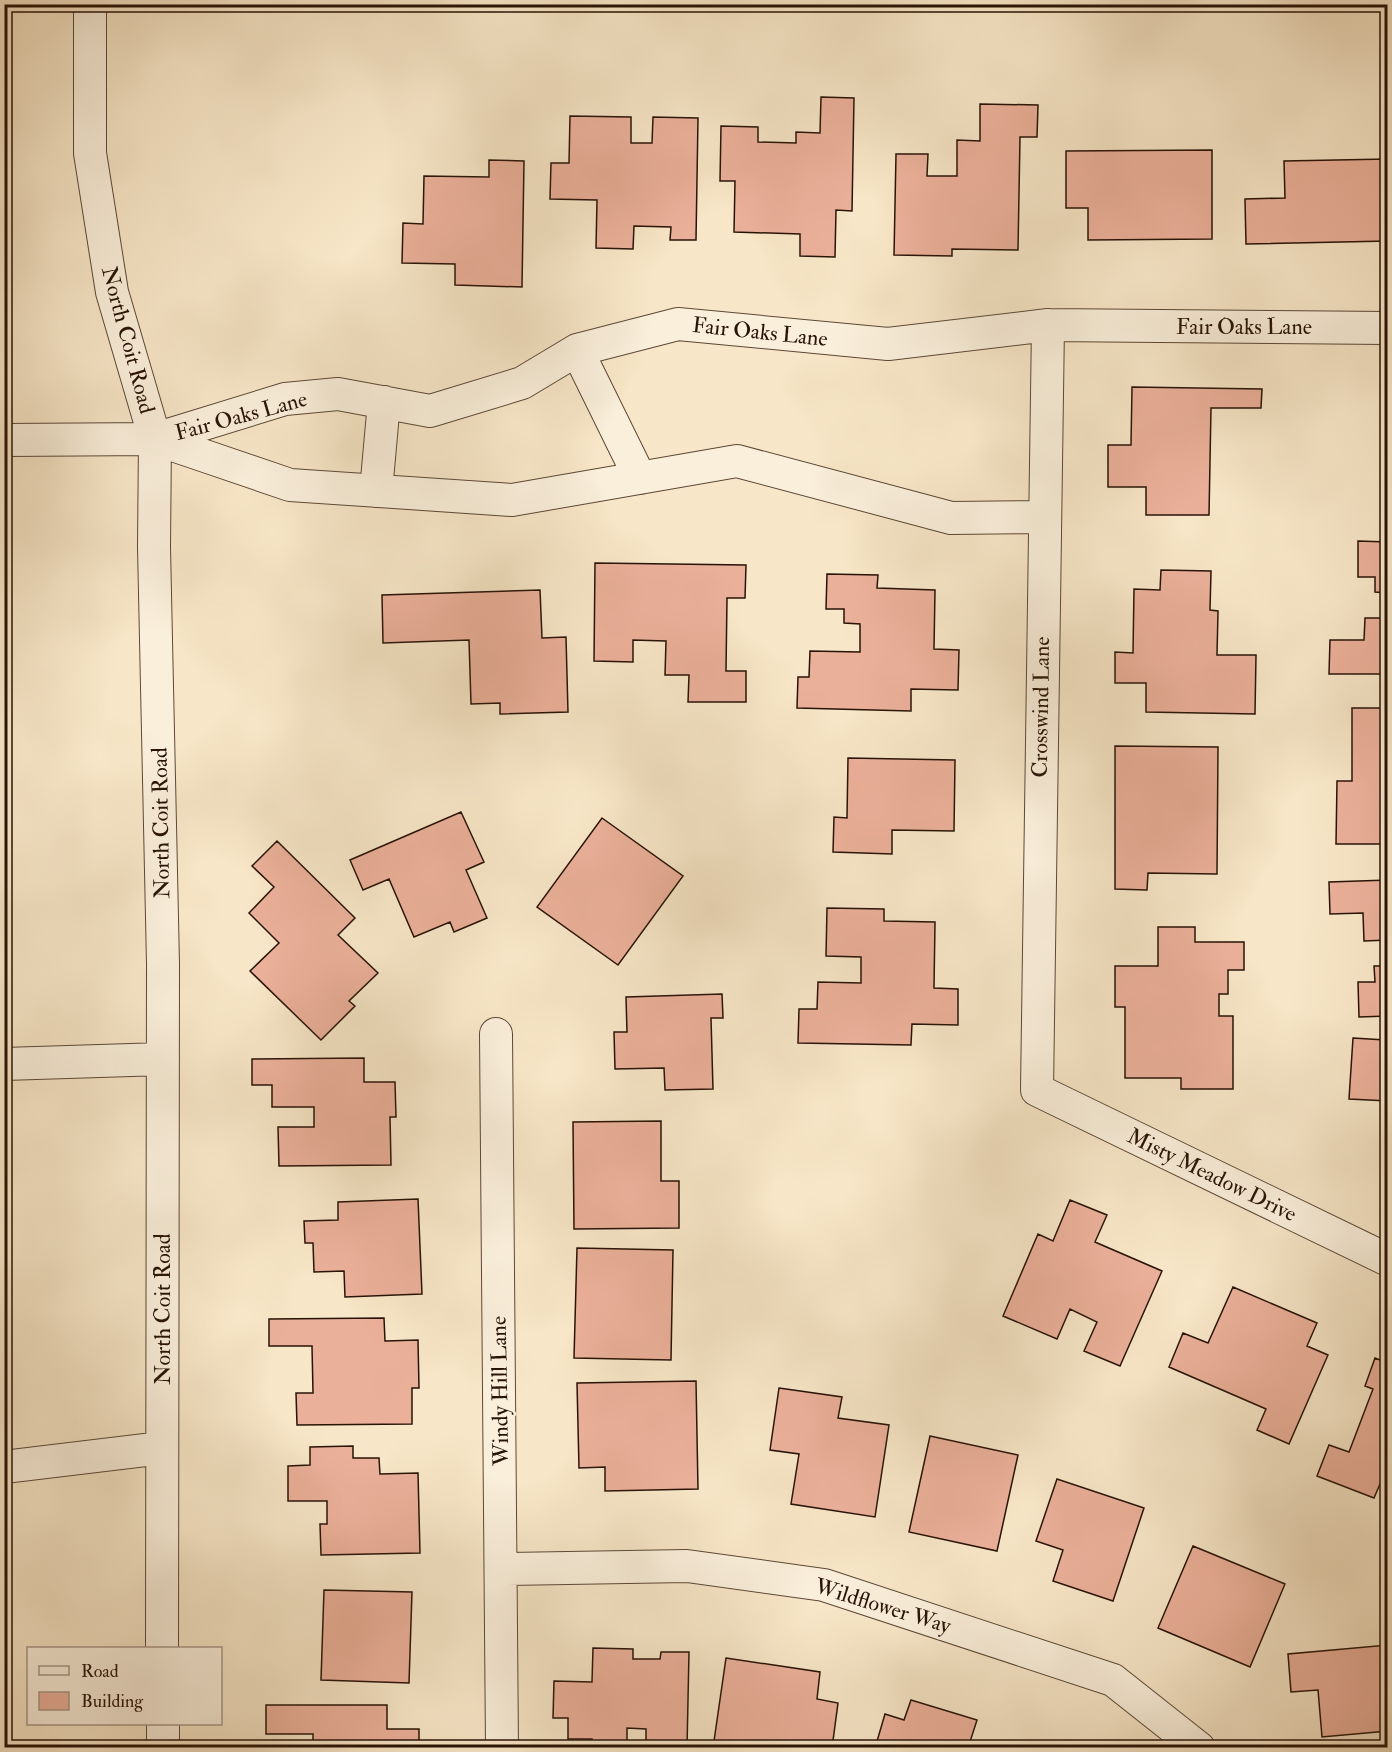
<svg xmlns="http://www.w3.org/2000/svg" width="1392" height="1752" font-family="'IM FELL Double Pica',serif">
  <rect width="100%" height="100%" fill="#f7e6c7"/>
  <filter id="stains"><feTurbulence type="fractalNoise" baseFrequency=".00333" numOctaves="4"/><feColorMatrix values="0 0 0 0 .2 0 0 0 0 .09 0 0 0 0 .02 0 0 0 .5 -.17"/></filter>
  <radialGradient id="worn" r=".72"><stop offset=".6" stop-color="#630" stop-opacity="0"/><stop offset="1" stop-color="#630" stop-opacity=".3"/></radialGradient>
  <!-- building -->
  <path fill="#ebb09a" stroke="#281307" stroke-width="1.5" d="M821,97L854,98L852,211L836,210L835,257L800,256V234L734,232L735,181H720L721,126L758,127V142L796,143V132L820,133Z
    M980,104L1038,105L1037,137H1020L1018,250L952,249V256L894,255L896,154H928L927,176H957V140L980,141Z
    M570,116L631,117V143H652L653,117L698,118L696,240H670L671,227L634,226L633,249L596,248L597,200L550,199L551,163H569Z
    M1212,150V239L1088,240V208H1066V151Z
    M1388,159V241L1246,244L1245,199L1285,198L1284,161Z
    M489,160L524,161L522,287L455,285V264L402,263L403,223L423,224L424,176L489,177Z
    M1132,387L1262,389L1261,408H1211L1209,515H1146V487H1108V445H1131Z
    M1358,541L1388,542V593L1375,592V577H1358Z
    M595,563L746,565L745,598H727L726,671H746V702H688L689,675H665L666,641L633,640V662L594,661Z
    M1161,570L1211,571L1210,610L1218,611L1217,655H1256L1255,714L1146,712V683H1115V652L1133,653L1134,589L1160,590Z
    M827,574L878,575L877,588L935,590L934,649L959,650L958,690L911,689V711L797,708L798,677H809L810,651L860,652V624L844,623V609H826Z
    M540,590L542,638L566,637L568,712L500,714V703L471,704L469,640L383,643L382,595Z
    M1365,618H1388V674H1329L1330,640H1364Z
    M1352,708H1388V844H1336L1337,781H1352Z
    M1115,746L1218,747L1217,874L1148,873L1147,890L1115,889Z
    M848,758L955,760L954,831L892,830V854L833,852L834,817L847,818Z
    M461,812L484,862L466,870L487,918L454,932L450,922L414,937L389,879L363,890L350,860Z
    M602,818L683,876L618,965L537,907Z
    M277,841L355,918L338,935L378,973L349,1001L355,1006L321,1040L250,971L279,943L249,913L274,887L252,866Z
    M1388,880V940L1364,941L1363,913L1330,914L1329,882Z
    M827,908L884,909V921L935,922L934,988L958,989V1025L912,1024L911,1045L798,1043L799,1009H817L818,982L861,983V957L826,956Z
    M1158,927H1195V942H1244V970H1228V994H1219V1016H1233V1089H1181V1078H1125V1007H1115V966H1158Z
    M1374,966H1388V1016L1359,1017L1358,982H1375Z
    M722,994L723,1018H711L713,1089L665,1090L664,1068L615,1069L614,1032H627L626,997Z
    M1353,1038L1385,1040L1383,1068H1388V1101L1349,1099Z
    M364,1058V1082H395L396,1117H390L391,1165L279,1166L278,1127H314V1107H272V1085H252V1059Z
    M661,1121V1181H679V1228L574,1229L573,1122Z
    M1388,1129V1194H1383Z
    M418,1199L422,1294L345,1297L344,1271L314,1272L313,1243H305L304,1221L338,1220V1202Z
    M1070,1200L1107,1215L1095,1242L1162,1271L1120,1366L1084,1351L1097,1322L1070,1309L1057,1339L1003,1316L1038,1234L1053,1241Z
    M577,1248L673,1250L671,1360L574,1358Z
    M1233,1287L1317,1323L1307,1346L1328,1355L1289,1444L1257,1430L1266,1409L1169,1367L1183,1333L1208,1343Z
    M384,1318L385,1341L418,1340L419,1388H412V1424L297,1425L296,1393H313L312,1346H269V1319Z
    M1375,1358L1388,1363V1478L1383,1477L1374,1498L1317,1476L1329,1445L1349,1452L1373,1389L1365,1386Z
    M696,1381L698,1489L605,1491V1467L579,1468L577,1383Z
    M779,1388L842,1397L838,1418L889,1425L875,1517L791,1504L799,1454L770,1450Z
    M930,1436L1018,1455L997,1551L909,1532Z
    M353,1446V1458H379L380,1474L418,1473L420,1553L321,1555L320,1524H327V1501H288V1466L310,1465V1447Z
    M1057,1479L1144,1508L1113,1601L1053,1581L1063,1550L1036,1541Z
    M1193,1546L1285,1584L1250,1667L1158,1628Z
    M324,1590L412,1592L409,1683L321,1680Z
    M1388,1645V1731L1322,1737L1318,1690L1291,1692L1288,1654Z
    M593,1648L633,1649V1659H660L661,1652H689L687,1748H646V1729L627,1728V1748H592V1739H568V1718H553L554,1681L592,1682Z
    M726,1658L820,1672L817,1699L838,1703L832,1748H713Z
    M911,1700L977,1720L968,1748H875L885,1714L904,1720Z
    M266,1705H387V1729H419V1748H313V1734H266Z"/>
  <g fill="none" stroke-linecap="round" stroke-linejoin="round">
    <defs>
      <path id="minor" d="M90,4V153L112,292L155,439L154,547L163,964L162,1648
        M1048,325L1037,1090L1388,1260
        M577,350L640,478
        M155,439L290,485L512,500L737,461L951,518L1043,517
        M4,440L155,439L285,399L338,394L430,411L522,383L577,350L678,324L888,344L1048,325L1388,328
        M376,491L384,402
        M496,1034L502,1748
        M4,1064L163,1059
        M4,1467L162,1448
        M502,1569L687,1566L824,1585L1113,1680L1199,1748
        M163,1724V1748"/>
    </defs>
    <!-- minor casing -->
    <use href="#minor" stroke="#5c4837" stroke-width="34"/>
    <!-- minor -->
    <use href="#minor" stroke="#faefdb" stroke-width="32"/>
  </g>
  <g text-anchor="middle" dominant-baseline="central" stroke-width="5" stroke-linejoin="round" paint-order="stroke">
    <!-- street labels -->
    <g font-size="22" fill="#281307" stroke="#faefdb">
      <text x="1244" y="327">Fair Oaks Lane</text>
      <text transform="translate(760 332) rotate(6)">Fair Oaks Lane</text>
      <text transform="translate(128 340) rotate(75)">North Coit Road</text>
      <text transform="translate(241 416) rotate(-15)">Fair Oaks Lane</text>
      <text transform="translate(1041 707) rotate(-89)">Crosswind Lane</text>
      <text transform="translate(161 823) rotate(-91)">North Coit Road</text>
      <text transform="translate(1212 1175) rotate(26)">Misty Meadow Drive</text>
      <text transform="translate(163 1309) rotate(-90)">North Coit Road</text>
      <text transform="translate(500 1391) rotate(-91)">Windy Hill Lane</text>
      <text transform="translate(883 1606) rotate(17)">Wildflower Way</text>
    </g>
  </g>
  <!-- margin -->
  <rect width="1392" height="1752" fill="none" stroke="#f7e6c7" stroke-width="24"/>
  <rect x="6" y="6" width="1380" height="1740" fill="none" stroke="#281307" stroke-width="3"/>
  <rect x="12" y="12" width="1368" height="1728" fill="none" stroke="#281307" stroke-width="1.5"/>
  <!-- legend -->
  <rect x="27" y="1647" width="195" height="78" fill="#faefdb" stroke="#a69786" stroke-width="1.5"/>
  <rect x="39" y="1666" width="30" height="9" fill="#faefdb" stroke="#a69786" stroke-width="1.5"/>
  <text x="81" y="1677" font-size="18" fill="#281307">Road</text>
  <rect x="39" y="1692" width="30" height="18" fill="#ebb09a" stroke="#a69786" stroke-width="1.5"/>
  <text x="81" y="1707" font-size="18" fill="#281307">Building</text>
  <rect width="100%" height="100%" filter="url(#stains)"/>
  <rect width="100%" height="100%" fill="url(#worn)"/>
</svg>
